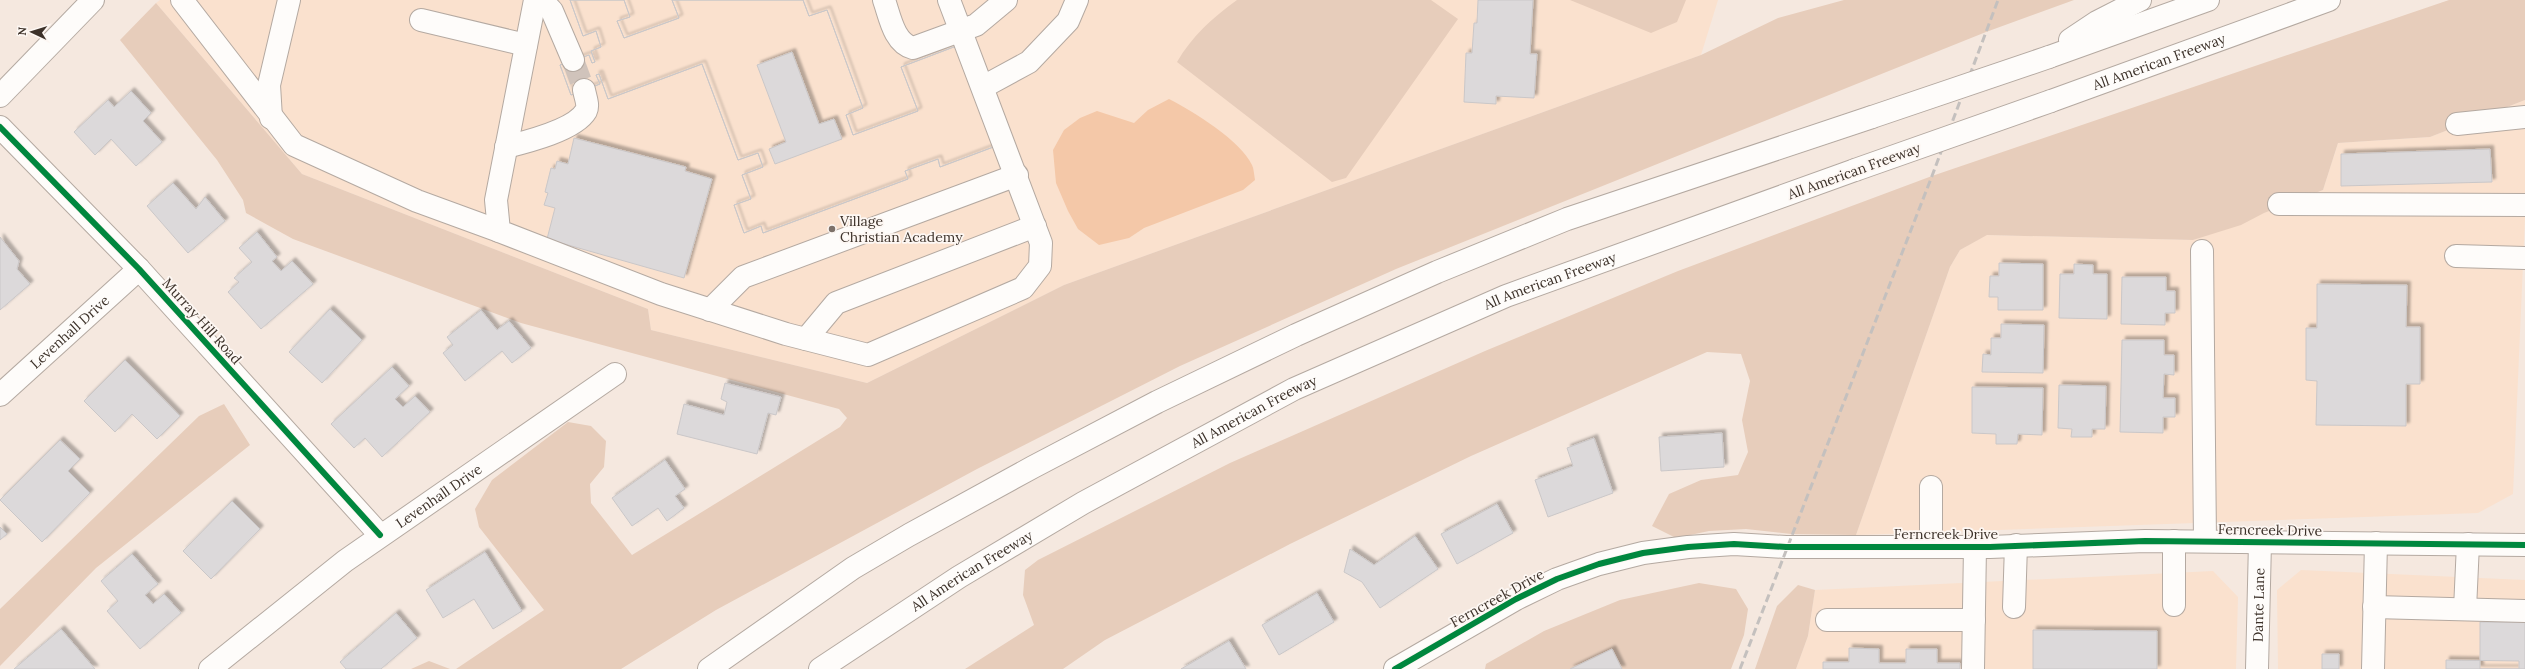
<svg xmlns="http://www.w3.org/2000/svg" width="2525" height="669" font-family="Lora,serif">
  <defs>
    <filter id="shadow"><feDropShadow dx="3.5" dy="-3.5" stdDeviation="1" flood-color="#0004"/></filter>
  </defs>
  <rect width="100%" height="100%" fill="#f5e8df"/>
  <!-- built -->
  <path fill="#fae1ce" d="M160,0H1718L1701,55L1064,285L867,383L651,330L648,309L302,174L156,3Z
    M2525,100V218L2513,494L2478,513L1856,535L1950,267L1960,250L1986,235L2193,240L2323,190L2338,143L2430,137Z
    M2301,570L2525,580V669H2278L2277,590Z
    M2213,571L2238,597L2236,669H1796L1808,636L1815,590Z"/>
  <!-- green -->
  <path fill="#e7cdbb" d="M1237,0H1431L1458,19L1346,178L1332,182L1177,62C1192,36 1212,18 1237,0Z
    M1570,0H1686L1677,22L1651,33Z
    M1844,0H2074L1986,32L1396,269L1180,366L977,469L716,610L621,669H456L544,610L479,527L475,509L492,480L568,422L591,426L606,441L604,467L590,484L591,503L632,555L840,427L847,418L839,409L521,323L293,239L246,213L243,200L217,160L120,40L156,3L302,174L648,309L651,330L867,383L1064,285L1701,55L1778,18Z
    M2449,0H2525V100L2430,137L2338,143L2323,190L2264,213L2241,225L2193,240L1987,235L1960,250L1950,267L1856,535L1791,534L1746,529L1709,531L1676,538L1652,526L1669,494L1701,480L1738,475L1748,452L1742,420L1750,381L1741,354L1707,352L1471,456L1290,544L1105,640L1063,669H965L1034,625L1023,595L1025,570L1038,560L1230,463L1485,351L1678,271L1932,176Z
    M224,404L250,445L96,568L0,666V609L199,416Z
    M1699,583L1736,589L1748,609L1744,635L1731,669H1485L1486,664L1544,631L1620,600Z
    M1798,585L1815,590L1808,636L1796,669H1755L1777,606Z
    M429,661L450,669H411Z"/>
  <!-- water -->
  <path fill="#f4c8a8" d="M1169,99C1194,112 1240,140 1252,165C1254,169 1254,175 1255,180L1243,190L1144,228L1129,238L1099,245L1078,229L1068,211L1056,183L1053,150L1064,130L1080,118L1097,111L1134,123L1148,110Z"/>
  <!-- building -->
  <path fill="#dcd9da" stroke="#cac7c8" fill-rule="evenodd" filter="url(#shadow)" d="M570,0H624L630,17L617,21L624,38L679,18L672,0H803L809,16L827,10L863,108L846,115L853,135L918,111L901,67L959,45L996,146L940,167L938,159L905,171L908,179L763,233L761,226L744,233L734,205L751,199L742,175L763,167L758,153L738,160L702,64L608,99L599,74L596,75L600,84L571,95L560,65L589,55L592,63L595,62L591,51L601,47L596,31L583,36ZM792,52L819,124L834,119L842,139L775,164L769,149L786,142L757,65Z
    M570,0H624L630,17L617,21L624,38L679,18L672,0H803L809,16L827,10L863,108L846,115L853,135L918,111L901,67L959,45L996,146L940,167L938,159L905,171L908,179L763,233L761,226L744,233L734,205L751,199L742,175L763,167L758,153L738,160L702,64L608,99L599,74L596,75L600,84L571,95L560,65L589,55L592,63L595,62L591,51L601,47L596,31L583,36Z
    M1478,0H1533L1530,54H1537L1534,98L1496,96V104L1464,102L1466,53H1472L1474,23H1477Z
    M131,91L151,113L143,121L162,142L136,166L111,139L95,155L74,132L108,100L114,107Z
    M574,138L686,167L685,171L712,179L684,278L547,239L555,208L544,205L548,193L545,192L551,168L555,169L557,161L568,164Z
    M2490,149L2492,182L2341,186V154Z
    M173,183L196,209L205,197L225,221L188,253L147,206Z
    M257,232L277,257L272,261L281,271L292,261L313,284L261,329L228,292L239,282L234,278L252,262L239,248Z
    M0,237L19,261L17,269L30,284L0,310Z
    M1999,263L2043,264V310H1998V297H1989L1990,276H1999Z
    M2074,264L2093,265V274H2107V319L2059,318L2060,274H2074Z
    M2122,277H2166V291H2175V313H2165V325L2121,324Z
    M2317,284L2407,285L2406,327H2420V384H2406V426L2316,425L2317,381L2306,380V328H2317Z
    M330,309L362,340L322,383L289,352Z
    M481,310L497,330L509,321L531,348L512,363L502,351L465,381L443,353L453,345L447,337Z
    M2001,324L2044,325L2043,373L1982,372L1983,354L1991,355V338H2001Z
    M2122,340H2164V355H2174V375L2164,374L2163,398H2175V417H2163V433L2120,432Z
    M125,360L180,416L157,439L132,414L115,432L84,401Z
    M392,367L409,386L395,399L403,407L415,396L430,412L382,457L365,438L354,448L331,424Z
    M725,383L781,397L776,415L768,413L757,454L677,434L684,404L724,415L727,402L721,399Z
    M2059,385L2106,386L2105,429H2092V437H2071L2072,429L2058,428Z
    M1972,387L2043,388L2042,435L2018,434L2017,444H1996V434L1972,433Z
    M1722,433L1724,467L1661,471L1659,437Z
    M1594,438L1613,493L1548,517L1535,480L1573,466L1567,448Z
    M60,440L80,459L68,471L90,493L42,542L0,500Z
    M665,460L685,489L675,496L684,508L667,521L658,508L632,526L612,498Z
    M232,501L260,529L211,579L183,551Z
    M1497,504L1513,533L1457,564L1441,534Z
    M0,527L7,534L0,540Z
    M1415,536L1438,569L1380,608L1362,582L1344,572L1350,549L1374,565Z
    M485,552L522,611L493,629L474,599L443,618L426,590Z
    M132,554L158,584L145,595L153,604L164,594L181,613L140,649L107,611L118,601L101,581Z
    M1317,593L1334,622L1279,655L1262,625Z
    M396,613L417,638L381,669H346L340,662Z
    M2480,622H2525V669H2480Z
    M61,629L95,669H14Z
    M2033,630L2157,631V669H2033Z
    M1229,641L1246,669H1181Z
    M1849,648L1879,649V663H1906V649H1937V663H1960V669H1823V662H1849Z
    M1612,649L1622,669H1570Z
    M2322,654H2339V669H2322Z
    M2446,660L2519,661V669H2446Z"/>
  <g fill="none" stroke-linecap="round" stroke-linejoin="round">
    <!-- minor-tunnel -->
    <path stroke="#d0c3bb" stroke-width="22" stroke-dasharray="22 11" stroke-linecap="butt" d="M573,60L584,90"/>
    <defs>
      <g id="minor">
        <path d="M182,0L294,145L417,201L499,231"/>
        <path d="M535,0L496,200L499,231L661,294L786,334L868,355L1023,288L1040,266L1041,243L949,0"/>
        <path d="M542,0L552,11L573,60"/>
        <path d="M884,0C890,17 894,43 913,48L976,25L1006,0"/>
        <path d="M421,20L526,45"/>
        <path d="M983,87L1029,62L1068,21L1077,0"/>
        <path d="M271,118L269,85L289,0"/>
        <path d="M2457,124L2525,117"/>
        <path d="M0,127L139,269L380,535"/>
        <path d="M506,147C526,142 575,130 586,111C589,105 585,96 584,90"/>
        <path d="M2279,204L2525,205"/>
        <path d="M2202,251L2205,541"/>
        <path d="M2456,256L2525,258"/>
        <path d="M710,310L743,277L1017,175"/>
        <path d="M806,339L836,303L1035,226"/>
        <path id="s1" d="M0,395L139,269"/>
        <path d="M2174,541V605"/>
        <path d="M1931,547V487"/>
        <path d="M2014,607L2016,545"/>
        <path d="M2374,607L2525,611"/>
        <path d="M2465,609L2468,544"/>
        <path d="M1827,620H1974"/>
        <path id="s2" d="M210,669L345,561L615,374"/>
        <path d="M1395,669L1516,599L1557,579L1599,564L1643,553L1688,547L1734,544L1786,547H1990L2145,541L2525,545"/>
        <path d="M1973,669L1975,547"/>
        <path id="s3" d="M2257,669L2260,542"/>
        <path d="M2373,669L2376,543"/>
      </g>
      <path id="major" d="M0,96L93,0"/>
      <g id="highway">
        <path d="M2070,40L2097,22L2140,0"/>
        <path d="M2049,57L2208,0"/>
        <path id="s4" d="M2051,101L2329,0"/>
        <path d="M709,669L853,568L909,535L1033,467L1157,402L1296,335L1437,272L1567,219L1872,117"/>
        <path id="s5" d="M820,669L959,577L1083,503L1294,389L1506,296L1855,170"/>
      </g>
    </defs>
    <!-- minor casing -->
    <use href="#minor" stroke="#b4a9a1" stroke-width="24"/>
    <!-- major casing -->
    <use href="#major" stroke="#b4a9a1" stroke-width="24"/>
    <!-- highway casing -->
    <use href="#highway" stroke="#b4a9a1" stroke-width="24"/>
    <!-- minor -->
    <use href="#minor" stroke="#fefcfa" stroke-width="22"/>
    <!-- major -->
    <use href="#major" stroke="#fefcfa" stroke-width="22"/>
    <!-- highway -->
    <use href="#highway" stroke="#fefcfa" stroke-width="22"/>
    <!-- rail -->
    <path stroke="#c4c0be" stroke-width="3" stroke-dasharray="8 4" stroke-linecap="butt" d="M1740,669L1932,176L1998,0"/>
    <defs>
      <path id="highway-bridge" d="M1872,117L2049,57
        M1855,170L2051,101"/>
    </defs>
    <!-- highway-bridge casing -->
    <use href="#highway-bridge" stroke="#b4a9a1" stroke-width="24" stroke-linecap="butt"/>
    <!-- highway-bridge -->
    <use href="#highway-bridge" stroke="#fefcfa" stroke-width="22"/>
    <defs>
      <path id="cycleway" d="M0,127L139,269L380,535
        M1395,669L1516,599L1557,579L1599,564L1643,553L1688,547L1734,544L1786,547H1990L2145,541L2525,545"/>
    </defs>
    <!-- cycleway casing -->
    <use href="#cycleway" stroke="#fdf7f3" stroke-width="8"/>
    <!-- cycleway -->
    <use href="#cycleway" stroke="#00873e" stroke-width="6"/>
  </g>
  <!-- markers -->
  <circle fill="#7d7169" stroke="#fdf7f3" stroke-width="1.5" cx="832" cy="229" r="4"/>
  <g text-anchor="middle" dominant-baseline="central" stroke-width="3.5" stroke-linejoin="round" paint-order="stroke">
    <!-- street labels -->
    <g font-size="14" fill="#3c3129" stroke="#fdf7f3">
      <text stroke="none"><textPath href="#s4" startOffset="115">All American Freeway</textPath></text>
      <text transform="translate(1854 171) rotate(-20)">All American Freeway</text>
      <text stroke="none"><textPath href="#s5" startOffset="829">All American Freeway</textPath></text>
      <text transform="translate(202 321) rotate(48)">Murray Hill Road</text>
      <text stroke="none"><textPath href="#s1" startOffset="94">Levenhall Drive</textPath></text>
      <text stroke="none"><textPath href="#s5" startOffset="505">All American Freeway</textPath></text>
      <text stroke="none"><textPath href="#s2" startOffset="287">Levenhall Drive</textPath></text>
      <text transform="translate(2270 530) rotate(1)">Ferncreek Drive</text>
      <text x="1946" y="534">Ferncreek Drive</text>
      <text stroke="none"><textPath href="#s5" startOffset="181">All American Freeway</textPath></text>
      <text transform="translate(1497 598) rotate(-29)">Ferncreek Drive</text>
      <text stroke="none"><textPath href="#s3" startOffset="64">Dante Lane</textPath></text>
    </g>
    <!-- poi labels -->
    <g font-size="14" fill="#3c3129" stroke="#fdf7f3" text-anchor="start">
      <text x="840" y="221">Village<tspan x="840" dy="16">Christian Academy</tspan></text>
    </g>
  </g>
  <!-- north arrow -->
  <g transform="translate(32 32) rotate(274)" stroke="#fdf7f3" stroke-width="3" paint-order="stroke">
  <path d="M0-3L7 15L0 10L-7 15Z" fill="#3c3129"/>
  <text y="-6" font-size="11" font-weight="bold" text-anchor="middle" fill="#3c3129">N</text>
  </g>
</svg>
